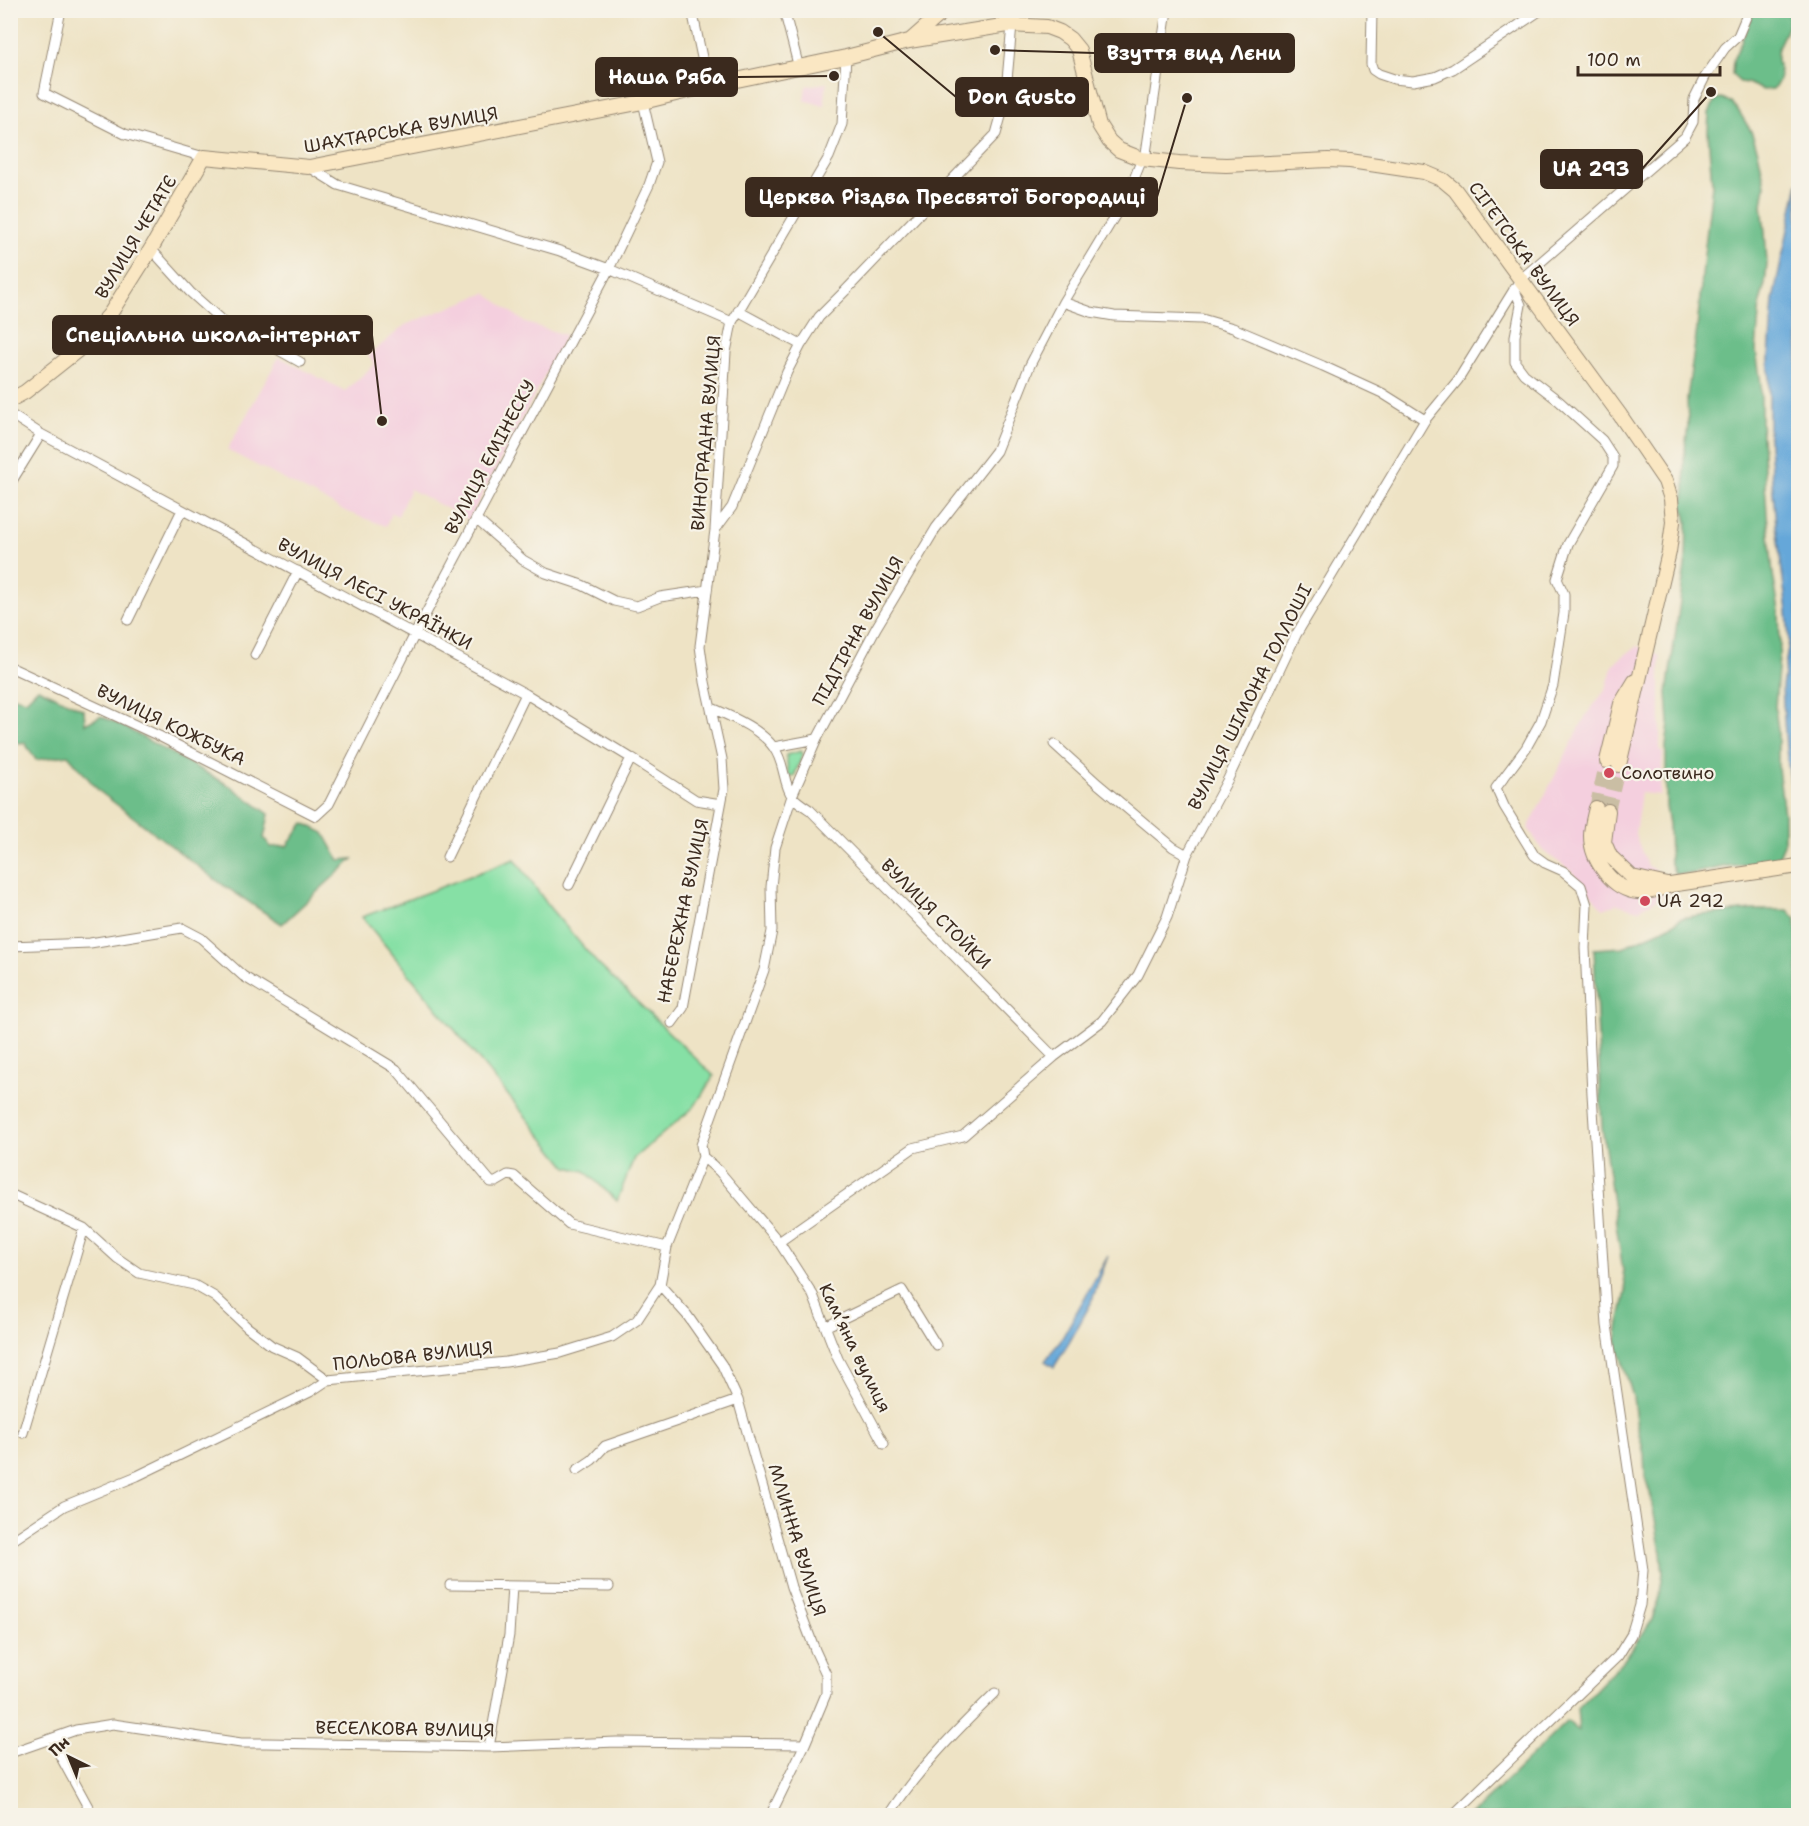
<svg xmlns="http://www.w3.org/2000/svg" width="1809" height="1826" font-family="'Shantell Sans',sans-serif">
  <rect width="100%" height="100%" fill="#f7f3e8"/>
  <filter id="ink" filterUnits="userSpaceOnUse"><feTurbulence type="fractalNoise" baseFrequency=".0167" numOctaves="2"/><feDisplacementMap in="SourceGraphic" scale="12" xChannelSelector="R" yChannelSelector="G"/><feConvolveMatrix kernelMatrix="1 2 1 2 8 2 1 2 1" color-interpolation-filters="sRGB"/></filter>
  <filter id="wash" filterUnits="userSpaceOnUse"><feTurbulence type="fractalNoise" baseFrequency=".008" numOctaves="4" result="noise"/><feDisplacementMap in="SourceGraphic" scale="24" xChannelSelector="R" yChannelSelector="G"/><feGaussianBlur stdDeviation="1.35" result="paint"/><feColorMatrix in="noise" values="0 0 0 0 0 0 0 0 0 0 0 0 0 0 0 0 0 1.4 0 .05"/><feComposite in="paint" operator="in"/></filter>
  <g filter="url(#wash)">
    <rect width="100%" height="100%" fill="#eee3c5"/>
    <!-- built -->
    <path fill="#f4cfde" d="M827,83L824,106L804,100L806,86Z
      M486,293L526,323L566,335L469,520L410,489L398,516L392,513L386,526L347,512L227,450L279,357L345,391L375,364L368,356L405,325Z
      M1637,646L1660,656V752H1663L1660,795L1641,793L1635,834L1647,865L1669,879L1671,892L1638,910L1617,904L1603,909L1570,870L1543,851L1528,828L1585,717L1606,689L1613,664Z"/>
    <!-- green -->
    <path fill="#86e0a5" stroke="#608562" stroke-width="1.5" d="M801,751L803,754L794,776L789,777L786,755Z
      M515,859L550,908L597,963L714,1076L694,1107L634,1158L617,1201L585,1171L567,1167L362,917Z"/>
    <!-- forest -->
    <path fill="#6cbe8a" stroke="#547454" stroke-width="1.5" d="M1755,10L1790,11C1789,17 1789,24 1786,30C1783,38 1778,44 1777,53C1775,68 1787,74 1773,89L1763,90L1747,83L1740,82L1732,75L1733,60Z
      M1722,98L1730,102L1738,110L1751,131L1758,151L1765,185L1762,205L1765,232L1767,264L1765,284L1760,302L1756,351L1761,384V421L1767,514L1773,574L1779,611L1780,644L1775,708L1778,731V768L1784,814V844L1779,856L1773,861L1762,863L1727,866L1690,874H1675L1670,861L1669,824L1666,807V746L1669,723L1667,693L1686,559L1687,522L1683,503L1685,489L1684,458L1688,425L1687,398L1697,329L1704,255L1712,185L1708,132L1709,113L1715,100Z
      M38,688L84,710L85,724L101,716L126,728L230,786L269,814L264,838L271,847L287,846L304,823L324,833L339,860L353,859L282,924L220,883L99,791L68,755L36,760L25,743L11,742V696L26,700Z
      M1753,910H1788L1796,919L1798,948V1815H1471L1567,1721L1579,1731L1577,1709L1624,1660L1651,1622L1659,1600L1663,1573L1661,1552L1650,1493L1645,1477L1644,1454L1636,1421L1633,1397L1616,1341L1619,1323L1626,1292L1602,1127L1594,949L1623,947L1668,927L1682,918L1701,915Z"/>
    <!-- water -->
    <path fill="#65a7d9" stroke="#50687c" stroke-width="1.5" d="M1798,183V836L1786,749L1782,687L1789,641L1787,611L1776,525L1769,446V358L1773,300Z
      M1108,1256L1091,1303L1070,1341L1054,1367L1045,1361L1062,1338Z"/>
  </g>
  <g filter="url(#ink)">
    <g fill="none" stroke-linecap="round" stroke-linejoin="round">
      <!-- secondary-tunnel -->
      <path stroke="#cabea4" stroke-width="14" stroke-dasharray="14 7" stroke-linecap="butt" d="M1596,808L1607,761
        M1608,811L1619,765"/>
      <defs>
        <path id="street" d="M61,10L44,93L125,134L204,157
          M692,10L708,86
          M784,10L799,68
          M1372,10L1371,64L1373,70L1379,74L1394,79L1413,81L1435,77L1453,69L1541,10
          M1145,160L1167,10
          M309,167L338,185L560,251L609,269L732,322L726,352L715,530L700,646L705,682L722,759L724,789L683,1008L672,1023
          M151,249L190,292L248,344L273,347L300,362
          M1063,302L1091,312L1114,316L1202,319L1233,328L1323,366L1382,393L1425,420
          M738,311L801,345
          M732,322L829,157L842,124L846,57
          M10,414L41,434L526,694L631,758L696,800L721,804
          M10,484L41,434
          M476,519L523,560L546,573L582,585L614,601L637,606L660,597L707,590
          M715,530L732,507L787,372L801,345L819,317L846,290L996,134L1005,102L1012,25
          M128,620L182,510
          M255,655L298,571
          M10,667L159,736L316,816L329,804L415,634L609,269L649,185L657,162L643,102
          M712,708C732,717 761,729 774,748C785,763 783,784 792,796C796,801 804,806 810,810L1054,1057
          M1054,744L1098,784L1173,847L1187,855
          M774,747L817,739
          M447,857L526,694
          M569,885L631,758
          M10,946L90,943L182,928L201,938L243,976L396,1069L491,1182H496L508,1175L514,1176L569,1224L667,1247
          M703,1157L701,1145L764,970L772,931L771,887L775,848L792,796L817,739L876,628L936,528L996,451L1030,365L1063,302L1128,194L1142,159
          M703,1157L719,1171L779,1242L813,1295L838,1359L884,1444
          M10,1194L84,1228L117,1258L139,1273L194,1285L215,1297L247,1327L272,1346L297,1357L328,1380
          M779,1242L913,1148L963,1136L1054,1057L1102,1021L1138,975L1167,917L1187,855L1228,779L1296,635L1425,420L1458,380L1520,280L1685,137L1693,122L1694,99L1705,77L1725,48L1738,36L1749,10
          M660,1285L687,1315L722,1365L738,1400L791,1587L815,1650L826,1674V1694L805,1744L770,1816
          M827,1326L902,1290L936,1345
          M23,1433L84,1228
          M577,1470L592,1460L605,1446L738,1400
          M10,1542L64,1506L137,1476L310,1392L328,1380L506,1362L560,1353L612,1337L637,1320L660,1285L667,1247L703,1157
          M450,1585L609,1587
          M51,1739L93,1816
          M489,1747L509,1635L512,1586
          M10,1753L76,1730L113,1724L241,1743H266L489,1747L617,1742L805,1744
          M888,1816C917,1770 956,1731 995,1693
          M1452,1816L1618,1656L1631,1635L1640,1605L1643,1570L1607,1325L1592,1094L1585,948L1587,905L1581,886L1563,871L1545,863L1534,855L1504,806L1496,788L1526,748L1541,721L1553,685L1564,613V594L1557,579L1568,544L1613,466V457L1602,440L1559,401L1524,374L1515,362V336L1521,305L1514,288"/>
        <path id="secondary" d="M911,40L945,10
          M10,400L25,392L78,350L110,314L151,249L204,157L309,167L643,102L708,86L846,57L909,41L1008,25L1047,27L1060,32L1070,39L1079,50L1099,125L1109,141L1119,150L1142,159L1179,163L1226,165L1328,160L1350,161L1424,172L1443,180L1455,190L1620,415L1665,481L1671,499L1673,522L1669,552L1619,765
          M1607,761L1621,704L1635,681
          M1596,808C1594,817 1591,827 1591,836C1591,860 1613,890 1638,892C1650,893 1660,889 1670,885L1798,866
          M1608,811L1604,842L1610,856L1632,877L1668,885"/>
      </defs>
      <!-- street casing -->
      <use href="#street" stroke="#948672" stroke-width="11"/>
      <!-- secondary casing -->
      <use href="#secondary" stroke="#948672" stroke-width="16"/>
      <!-- street -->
      <use href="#street" stroke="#fff" stroke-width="9"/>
      <!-- secondary -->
      <use href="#secondary" stroke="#fae7c3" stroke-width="14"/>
    </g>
  </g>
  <!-- markers -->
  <g fill="#d1495b" stroke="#f7f3e8" stroke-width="2">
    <circle cx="1609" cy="773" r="6"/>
    <circle cx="1645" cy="901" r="6"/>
  </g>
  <g text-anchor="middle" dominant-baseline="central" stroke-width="4.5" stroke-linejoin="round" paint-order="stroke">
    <!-- street labels -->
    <g font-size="18" fill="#3b2a1e" stroke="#f7f3e8">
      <text transform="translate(401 130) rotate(-10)">ШАХТАРСЬКА ВУЛИЦЯ</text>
      <text transform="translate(136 237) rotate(-59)">ВУЛИЦЯ ЧЕТАТЄ</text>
      <text transform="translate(1524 254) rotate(54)">СІГЕТСЬКА ВУЛИЦЯ</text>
      <text transform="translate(706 433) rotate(-85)">ВИНОГРАДНА ВУЛИЦЯ</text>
      <text transform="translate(490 457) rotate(-62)">ВУЛИЦЯ ЕМІНЕСКУ</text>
      <text transform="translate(375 594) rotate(28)">ВУЛИЦЯ ЛЕСІ УКРАЇНКИ</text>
      <text transform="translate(858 631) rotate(-61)">ПІДГІРНА ВУЛИЦЯ</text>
      <text transform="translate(1250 697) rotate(-63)">ВУЛИЦЯ ШІМОНА ГОЛЛОШІ</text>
      <text transform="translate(171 725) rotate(26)">ВУЛИЦЯ КОЖБУКА</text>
      <text transform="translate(683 911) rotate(-78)">НАБЕРЕЖНА ВУЛИЦЯ</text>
      <text transform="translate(936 914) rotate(45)">ВУЛИЦЯ СТОЙКИ</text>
      <text transform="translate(855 1348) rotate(64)">Камʼяна вулиця</text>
      <text transform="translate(413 1356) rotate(-6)">ПОЛЬОВА ВУЛИЦЯ</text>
      <text transform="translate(797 1540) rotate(73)">МЛИННА ВУЛИЦЯ</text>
      <text transform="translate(405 1729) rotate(1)">ВЕСЕЛКОВА ВУЛИЦЯ</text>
    </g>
    <!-- poi labels -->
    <g font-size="18" fill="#3b2a1e" stroke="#f7f3e8" text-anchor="start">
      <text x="1621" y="773">Солотвино</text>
      <text x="1657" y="901">UA 292</text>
    </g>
  </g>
  <!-- callouts -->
  <path fill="none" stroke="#3b2a1e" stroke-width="2" d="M995 50L1095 53M834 76L737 77M878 32L956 97M1711 92L1642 169M1187 98L1157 197M382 421L372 335"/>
  <g fill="#3b2a1e" stroke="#f7f3e8" stroke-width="2">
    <circle cx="995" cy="50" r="6"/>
    <circle cx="834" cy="76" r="6"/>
    <circle cx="878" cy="32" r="6"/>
    <circle cx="1711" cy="92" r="6"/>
    <circle cx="1187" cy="98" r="6"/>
    <circle cx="382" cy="421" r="6"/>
  </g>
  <g fill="#3b2a1e" stroke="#3b2a1e" stroke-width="2">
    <rect x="1095" y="34" width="199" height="38" rx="6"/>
    <rect x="596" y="58" width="141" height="38" rx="6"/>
    <rect x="956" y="78" width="132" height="38" rx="6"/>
    <rect x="1541" y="150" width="101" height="38" rx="6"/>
    <rect x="746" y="178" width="411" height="38" rx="6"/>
    <rect x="53" y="316" width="319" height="38" rx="6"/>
  </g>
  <g font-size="20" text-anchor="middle" font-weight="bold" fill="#fff">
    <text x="1194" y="60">Взуття вид Лєни</text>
    <text x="667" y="84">Наша Ряба</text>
    <text x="1022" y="104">Don Gusto</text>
    <text x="1591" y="176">UA 293</text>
    <text x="952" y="204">Церква Різдва Пресвятої Богородиці</text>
    <text x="213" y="342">Спеціальна школа-інтернат</text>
  </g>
  <!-- margin -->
  <rect width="1809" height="1826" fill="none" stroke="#f7f3e8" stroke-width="36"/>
  <!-- north arrow -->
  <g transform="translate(69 1757) rotate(317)" stroke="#f7f3e8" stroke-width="4.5" paint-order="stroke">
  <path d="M0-4.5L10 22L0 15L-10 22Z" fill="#3b2a1e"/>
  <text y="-9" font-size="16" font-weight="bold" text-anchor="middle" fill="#3b2a1e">Пн</text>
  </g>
  <!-- scale -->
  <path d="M1578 66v9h142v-9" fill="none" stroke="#3b2a1e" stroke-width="3"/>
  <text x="1587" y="66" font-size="18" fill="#3b2a1e" stroke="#f7f3e8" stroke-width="4.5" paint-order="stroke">100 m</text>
</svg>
